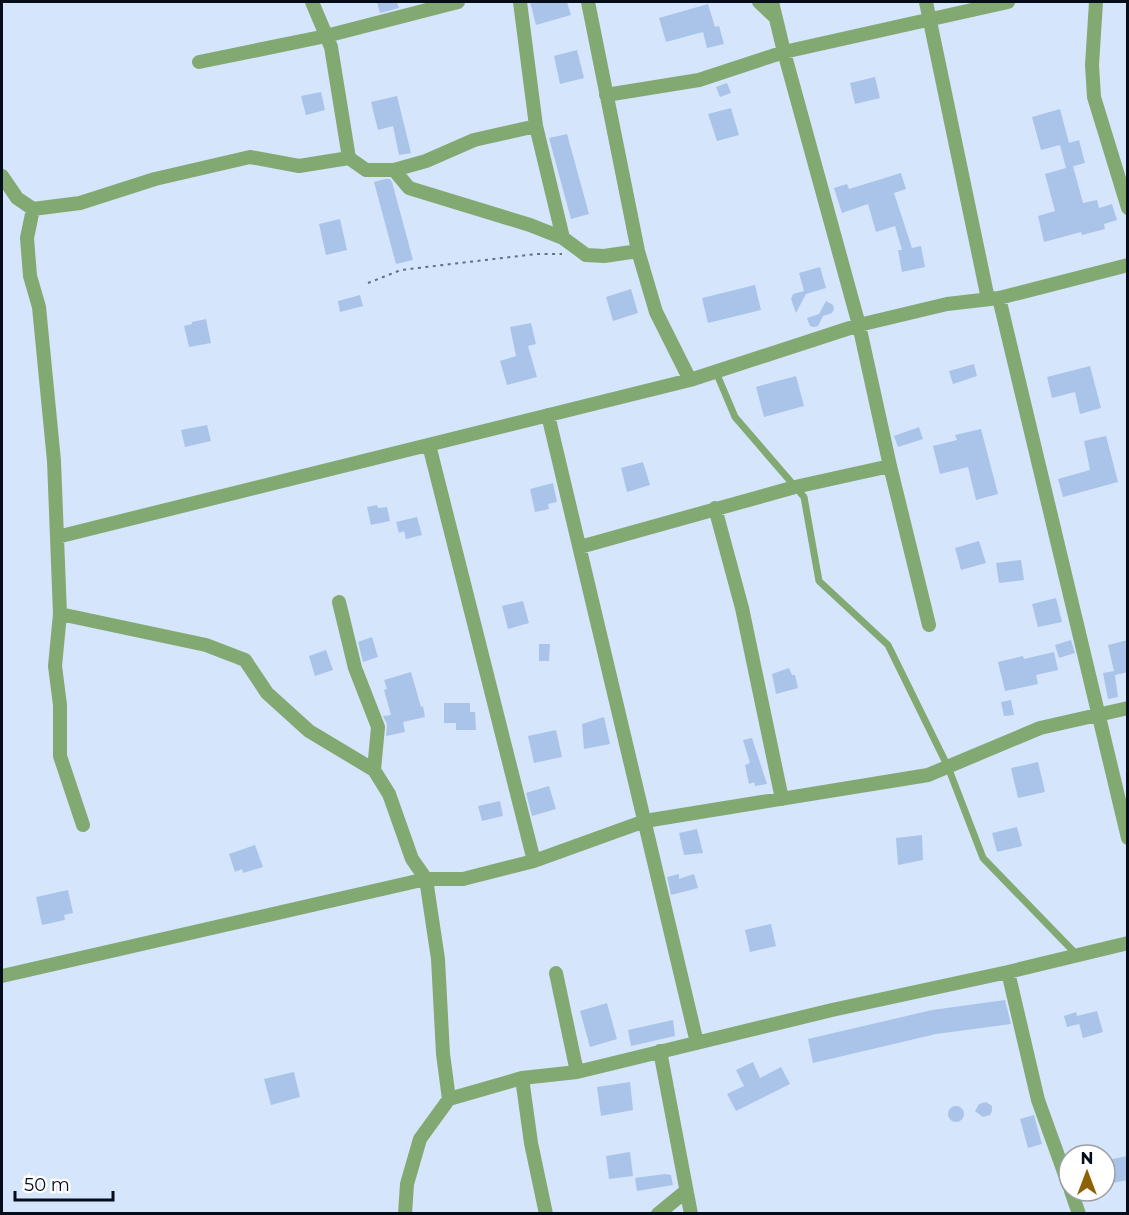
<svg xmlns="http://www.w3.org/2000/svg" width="1129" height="1215" font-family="Montserrat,sans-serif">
  <rect width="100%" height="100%" fill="#d5e5fc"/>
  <!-- building -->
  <path fill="#aac4e9" d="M377,2H397L399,8L380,13Z
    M530,2H567L571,15L536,25Z
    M708,4L715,27L719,26L724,44L707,48L703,32L666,42L659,18Z
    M577,50L584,78L560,84L554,56Z
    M875,77L880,98L855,104L850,83Z
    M727,83L731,93L720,97L716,87Z
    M321,92L325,110L306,115L301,96Z
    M397,96L411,153L399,155L393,126L378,130L371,102Z
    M731,108L739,135L717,141L708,114Z
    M1060,109L1069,143L1079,140L1085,163L1066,168L1060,145L1041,150L1032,117Z
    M567,134L589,214L571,219L549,138Z
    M1073,166L1083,203L1097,200L1099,208L1112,204L1117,220L1104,224L1105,229L1082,235L1081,232L1044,242L1038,216L1055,211L1045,174Z
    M901,173L906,189L894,193L912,248L921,246L925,267L902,272L898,250H902L895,226L876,232L868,204L842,213L834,188L847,184L849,189Z
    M385,179H390L392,182L413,260L396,264L374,182Z
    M340,219L347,250L326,255L319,224Z
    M820,267L826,288L806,294L796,313L791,299L793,294L804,291L799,273Z
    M755,285L761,310L708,323L702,298Z
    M631,289L638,313L613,321L606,297Z
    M360,295L363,306L340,312L338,301Z
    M826,301L833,305L834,309L832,313L823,316L818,326L814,327L810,326L807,318L819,314Z
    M206,319L211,343L189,347L184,326L192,324V322Z
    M531,323L536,344L528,346L537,377L507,385L500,361L516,356L510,327Z
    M974,364L977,376L953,384L949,371Z
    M1090,366L1101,408L1080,414L1075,392L1052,398L1047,377Z
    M796,376L804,406L764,417L756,387Z
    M207,425L211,441L185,447L181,430Z
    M919,427L923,439L898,447L894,436Z
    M981,429L998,494L976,500L968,467L940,474L933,446L957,440L955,435Z
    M1106,436L1118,482L1063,497L1058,479L1090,470L1084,441Z
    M643,462L650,485L627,492L621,468Z
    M553,483L557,502L548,504L549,509L535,512L530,489Z
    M377,505L378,508L387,507L390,521L371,525L367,507Z
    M417,517L422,535L406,539L404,531L399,533L396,522Z
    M979,541L986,563L961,570L955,548Z
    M1021,560L1024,580L999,583L996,563Z
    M1056,598L1062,622L1038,627L1032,604Z
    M523,601L529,623L508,629L502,606Z
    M372,637L378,657L363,662L358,642Z
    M1071,640L1075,653L1059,658L1055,645Z
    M1128,640V672L1115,675L1118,697L1108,699L1103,673L1114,671L1108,645Z
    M539,644H550L549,661H539Z
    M326,650L333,670L315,676L309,656Z
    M1054,652L1058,670L1036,675L1038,684L1005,691L998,662L1023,656L1024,659Z
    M789,668L792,675H795L798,688L776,694L772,674Z
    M411,672L421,707L423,706L425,717L403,722L405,732L386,736L387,724L383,716L391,715L384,690L387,689L384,680Z
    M1011,700L1014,715L1004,716L1001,702Z
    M444,703H470V712H475L476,730H456V723H444Z
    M604,717L610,744L584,749L582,724Z
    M556,730L562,757L534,763L528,736Z
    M752,738L767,784L755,786L754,782L749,784L745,765L750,763L743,740Z
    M1038,762L1045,792L1018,798L1011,768Z
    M549,786L556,809L532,816L526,793Z
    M500,801L503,816L482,821L478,806Z
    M1017,827L1022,846L997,852L992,833Z
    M697,829L703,853L684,855L679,833Z
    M922,835L923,860L898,865L896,838Z
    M255,845L263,867L243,873L242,869L235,872L229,854Z
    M679,874V879L694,874L698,888L671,895L667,877Z
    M68,890L73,913L64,915L65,920L42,925L36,897Z
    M771,924L776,946L750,952L745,930Z
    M1005,1000L1011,1024L936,1034L813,1063L808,1039L932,1010Z
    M607,1003L617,1039L590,1047L580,1011Z
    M1097,1011L1103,1032L1083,1038L1077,1016Z
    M1076,1012L1079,1024L1067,1027L1064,1016Z
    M673,1020L675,1036L631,1046L628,1030Z
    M753,1062L760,1078L781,1067L790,1084L736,1111L727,1094L744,1086L736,1070Z
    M294,1072L300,1097L271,1105L264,1079Z
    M630,1082L633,1110L601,1116L597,1087Z
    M986,1102L992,1106V1111L990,1115L983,1117L975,1111L979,1104Z
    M948 1114a8 8 0 1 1 16 0a8 8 0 1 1-16 0Z
    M1034,1115L1042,1144L1028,1148L1020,1119Z
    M630,1152L633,1176L609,1179L606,1156Z
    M1128,1156V1180L1113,1183L1107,1160Z
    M665,1174L671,1175L673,1185L637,1191L635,1178Z"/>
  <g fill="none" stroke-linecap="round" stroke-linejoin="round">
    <!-- path -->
    <path stroke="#646f81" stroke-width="2" stroke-dasharray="3 4.5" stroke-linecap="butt" d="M368,283L401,270L536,254H562"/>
    <!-- lane -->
    <path stroke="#83a973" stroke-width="7" d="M716,372L735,417L804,497L819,581L888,645L948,767L983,858L1078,956"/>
    <!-- street -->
    <path stroke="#83a973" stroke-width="14" d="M312,2L331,47L349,158L366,170H394L409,188L530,225L563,238L586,255L604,256L638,251
      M520,2L536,126L563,238
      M588,2L638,251L656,312L690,380
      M759,2L775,17
      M772,2L784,52L859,325L890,466L929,625
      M926,2L988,299
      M1096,2L1092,65L1094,97L1128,208
      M199,62L326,36L458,2
      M606,95L699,80L784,52L1008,2
      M394,170L426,161L474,140L536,126
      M2,176L17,198L33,209L80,203L155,179L250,157L299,166L349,158
      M33,209L27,238L30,276L39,307L54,461L60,614L55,666L60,705V756L83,825
      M999,298L1128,838
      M548,415L697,1043
      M429,445L534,861
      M715,508L742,608L782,799
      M57,537L690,380L859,325L947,304L999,298L1128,265
      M580,547L795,487L890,466
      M339,602L355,668L378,727L374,770
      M60,614L206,645L245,660L267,693L309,731L374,770L389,794L412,859L426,879H463L534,861L645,821L928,775L1040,728L1128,708
      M1008,972L1038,1100L1069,1186
      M556,973L577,1072
      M2,976L426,879L438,959L443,1054L449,1099
      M660,1051L691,1214
      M522,1078L531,1143L546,1214
      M1071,1191L1079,1214
      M405,1214L407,1184L420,1139L449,1099L522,1078L577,1072L832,1010L1008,972L1128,943
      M658,1214L686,1191"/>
  </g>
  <!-- border -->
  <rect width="1129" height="1215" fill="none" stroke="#050d1a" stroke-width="6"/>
  <!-- north arrow -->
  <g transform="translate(1087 1173)"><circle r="28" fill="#ffffff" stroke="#9b9ea3" stroke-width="1.5"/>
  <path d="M0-4.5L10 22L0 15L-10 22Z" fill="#8d6106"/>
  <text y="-9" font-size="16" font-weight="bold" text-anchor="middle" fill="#050d1a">N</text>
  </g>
  <!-- scale -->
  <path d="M15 1191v9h98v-9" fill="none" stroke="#050d1a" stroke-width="3"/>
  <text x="24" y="1191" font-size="18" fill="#050d1a" stroke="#ffffff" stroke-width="4.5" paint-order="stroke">50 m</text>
</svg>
